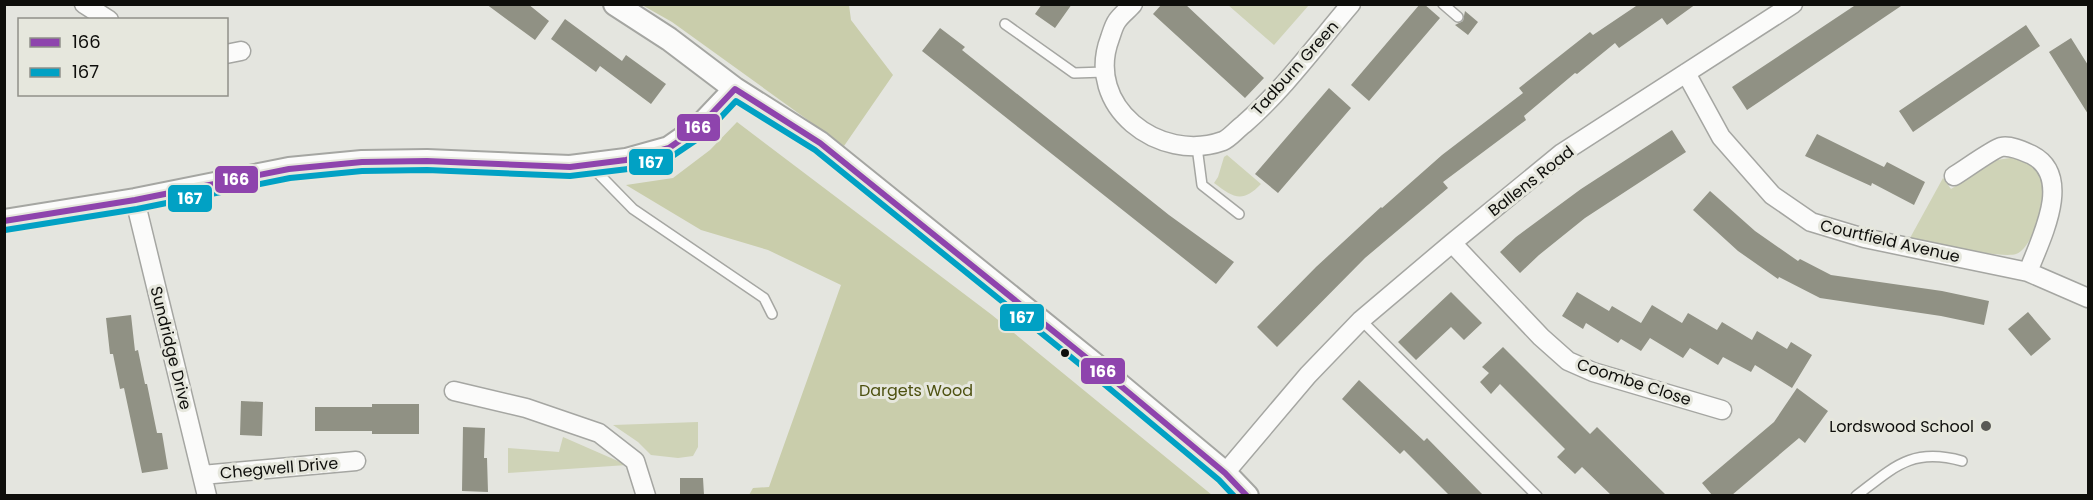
<svg xmlns="http://www.w3.org/2000/svg" width="2093" height="500" font-family="Poppins,sans-serif">
  <rect width="100%" height="100%" fill="#e4e5df"/>
  <!-- green -->
  <path fill="#cfd3b7" d="M1228,5H1309L1274,45Z
    M1227,155L1261,184C1242,204 1233,197 1214,183L1218,177L1224,157Z
    M2010,158C2023,159 2038,165 2044,179C2050,195 2033,248 2016,254C2000,259 1930,242 1910,238L1943,178L1951,189L1997,160Z
    M698,422V447L693,456L678,458L651,455L638,442L613,425Z
    M563,437L627,465L508,473V448L559,452Z"/>
  <!-- forest -->
  <path fill="#c9cdab" d="M642,5H849L851,20L893,75L844,146L672,22Z
    M737,122L992,315L1212,495H749L753,488L769,487L841,285L768,250L701,230L626,185L673,178L710,150Z"/>
  <!-- building -->
  <path fill="#909184" d="M486,4H528L549,21L535,40Z
    M1042,4H1072L1055,28L1035,14Z
    M1162,4H1185L1264,78L1245,98L1153,14Z
    M1420,4H1424L1440,18L1369,101L1351,85Z
    M1639,4H1696L1667,25L1662,18L1619,48L1615,43L1577,74L1575,73L1524,116L1526,120L1443,182L1448,188L1365,258L1277,347L1257,327L1316,267L1381,207L1382,208L1442,155L1523,93L1519,88L1590,32L1593,35Z
    M1857,4H1904L1747,110L1732,87Z
    M1465,11L1478,22L1468,35L1455,25L1463,21Z
    M565,19L622,61L626,55L666,84L651,104L600,66L596,72L551,39Z
    M2026,25L2040,46L1913,132L1899,111Z
    M940,28L965,47L962,50L1169,215L1234,262L1216,284L922,51Z
    M2071,38L2088,65V114L2049,52Z
    M1329,88L1351,108L1278,193L1255,174Z
    M1672,130L1686,152L1585,218L1539,255L1520,273L1500,252L1516,237L1581,189Z
    M1817,134L1884,167L1887,162L1925,182L1914,205L1872,183L1871,186L1805,156Z
    M1710,191L1755,231L1798,261L1800,259L1831,275L1942,291L1989,301L1984,325L1941,316L1820,298L1779,277L1778,279L1738,251L1693,210Z
    M1451,292L1482,323L1464,340L1451,327L1416,360L1398,342Z
    M1577,292L1609,311L1612,306L1641,323L1652,305L1682,323L1688,313L1717,330L1722,322L1752,340L1757,331L1787,349L1791,342L1812,355L1792,388L1755,365L1751,372L1723,357L1718,365L1690,348L1683,358L1650,338L1641,351L1621,339L1618,343L1586,323L1583,329L1562,316Z
    M2028,312L2051,339L2031,356L2008,329Z
    M131,315L135,351L138,350L145,384H147L157,433H162L168,469L142,473L124,388L120,389L113,354H110L106,318Z
    M1503,347L1590,434L1597,427L1666,495H1611L1582,467L1575,474L1557,457L1565,449L1500,384L1491,394L1480,382L1489,373L1482,367Z
    M1359,380L1424,441L1427,438L1483,495H1449L1404,450L1400,454L1342,399Z
    M1797,388L1828,411L1805,443L1799,438L1732,495H1712L1702,483L1774,422Z
    M241,401L263,402L262,436L240,435Z
    M372,404H419V434H372V431H315V407H372Z
    M463,427L485,428L484,458H487L488,492L462,491Z
    M680,478H703L704,495H680Z"/>
  <g fill="none" stroke-linecap="round" stroke-linejoin="round">
    <defs>
      <path id="service" d="M1443,4L1458,17
        M1005,24L1074,73L1105,72
        M1197,147L1202,185L1239,214
        M591,166L633,209L764,298L772,314
        M1361,320L1537,496
        M1856,496C1894,467 1912,447 1962,461"/>
      <path id="minor" d="M84,4L109,20
        M1133,4C1128,10 1121,15 1117,21C1114,25 1112,32 1110,38C1084,106 1159,164 1223,141C1230,138 1237,129 1244,124C1284,89 1316,45 1351,4
        M226,54L241,51
        M1686,73L1721,137L1772,195L1811,222L1864,238L2028,272L2088,298
        M1954,176C1964,170 1993,149 2001,147C2011,145 2023,151 2032,155C2074,177 2040,240 2028,272
        M135,200L207,496
        M1452,243L1541,337L1568,361L1593,372L1722,410
        M454,391L526,408L599,433L635,461L646,496
        M1225,473L1308,375L1361,320L1452,243L1562,153L1793,4
        M202,475L356,461"/>
      <path id="tertiary" d="M615,4L669,39L735,89L820,143L1104,372L1225,473L1247,496
        M4,221L135,200L289,169L362,162L427,161L570,167L626,160L669,148L699,127L735,89"/>
    </defs>
    <!-- service casing -->
    <use href="#service" stroke="#a5a6a2" stroke-width="12"/>
    <!-- minor casing -->
    <use href="#minor" stroke="#a5a6a2" stroke-width="21"/>
    <!-- tertiary casing -->
    <use href="#tertiary" stroke="#a5a6a2" stroke-width="26"/>
    <!-- service -->
    <use href="#service" stroke="#fbfbfa" stroke-width="9"/>
    <!-- minor -->
    <use href="#minor" stroke="#fbfbfa" stroke-width="18"/>
    <!-- tertiary -->
    <use href="#tertiary" stroke="#fbfbfa" stroke-width="22"/>
    <defs>
      <path id="bus-1" d="M4,221L135,200L289,169L362,162L427,161L570,167L626,160L669,148L699,127L735,89L820,143L1104,372L1225,473L1247,496"/>
      <path id="bus-2" d="M5,230L137,209L290,178L362,171L427,170L570,176L628,169L674,155L705,134L736,101L815,150L1098,379L1219,480L1234,496"/>
    </defs>
    <!-- bus-1 casing -->
    <use href="#bus-1" stroke="#e6e7dd" stroke-width="10"/>
    <!-- bus-2 casing -->
    <use href="#bus-2" stroke="#e6e7dd" stroke-width="10"/>
    <!-- bus-1 -->
    <use href="#bus-1" stroke="#8e44ad" stroke-width="6"/>
    <!-- bus-2 -->
    <use href="#bus-2" stroke="#01a1c4" stroke-width="6"/>
  </g>
  <!-- markers -->
  <circle fill="#0e0e0b" stroke="#e6e7dd" stroke-width="2" cx="1065" cy="353" r="5"/>
  <circle fill="#595955" stroke="#e6e7dd" stroke-width="2" cx="1986" cy="426" r="6"/>
  <g text-anchor="middle" dominant-baseline="central" stroke-width="6" stroke-linejoin="round" paint-order="stroke">
    <!-- street labels -->
    <g font-size="16" fill="#0e0e0b" stroke="#e6e7dd">
      <text transform="translate(1295 68) rotate(-48)">Tadburn Green</text>
      <text transform="translate(1531 181) rotate(-38)">Ballens Road</text>
      <text transform="translate(1890 241) rotate(13)">Courtfield Avenue</text>
      <text transform="translate(171 348) rotate(76)">Sundridge Drive</text>
      <text transform="translate(1634 382) rotate(18)">Coombe Close</text>
      <text transform="translate(279 468) rotate(-5)">Chegwell Drive</text>
    </g>
    <!-- park labels -->
    <g font-size="16" fill="#4e5211" stroke="#e6e7dd">
      <text x="916" y="390">Dargets Wood</text>
    </g>
    <!-- poi labels -->
    <g font-size="16" fill="#0e0e0b" stroke="#e6e7dd" text-anchor="end">
      <text x="1974" y="426">Lordswood School</text>
    </g>
  </g>
  <g stroke="#e6e7dd" stroke-width="2">
    <rect x="676" y="113" width="45" height="29" rx="6" fill="#8e44ad"/>
    <rect x="628" y="148" width="46" height="28" rx="6" fill="#01a1c4"/>
    <rect x="214" y="165" width="45" height="29" rx="6" fill="#8e44ad"/>
    <rect x="167" y="184" width="46" height="29" rx="6" fill="#01a1c4"/>
    <rect x="999" y="303" width="46" height="29" rx="6" fill="#01a1c4"/>
    <rect x="1080" y="357" width="46" height="28" rx="6" fill="#8e44ad"/>
  </g>
  <g font-size="16" text-anchor="middle" font-weight="bold" fill="#fff">
    <text x="698" y="133">166</text>
    <text x="651" y="168">167</text>
    <text x="236" y="185">166</text>
    <text x="190" y="204">167</text>
    <text x="1022" y="323">167</text>
    <text x="1103" y="377">166</text>
  </g>
  <!-- border -->
  <rect width="2093" height="500" fill="none" stroke="#0e0e0b" stroke-width="12"/>
  <!-- legend -->
  <rect x="18" y="18" width="210" height="78" fill="#e6e7dd" stroke="#909089" stroke-width="1.5"/>
  <rect x="30" y="38" width="30" height="9" fill="#8e44ad" stroke="#909089" stroke-width="1.5"/>
  <text x="72" y="48" font-size="18" fill="#0e0e0b">166</text>
  <rect x="30" y="68" width="30" height="9" fill="#01a1c4" stroke="#909089" stroke-width="1.5"/>
  <text x="72" y="78" font-size="18" fill="#0e0e0b">167</text>
</svg>
